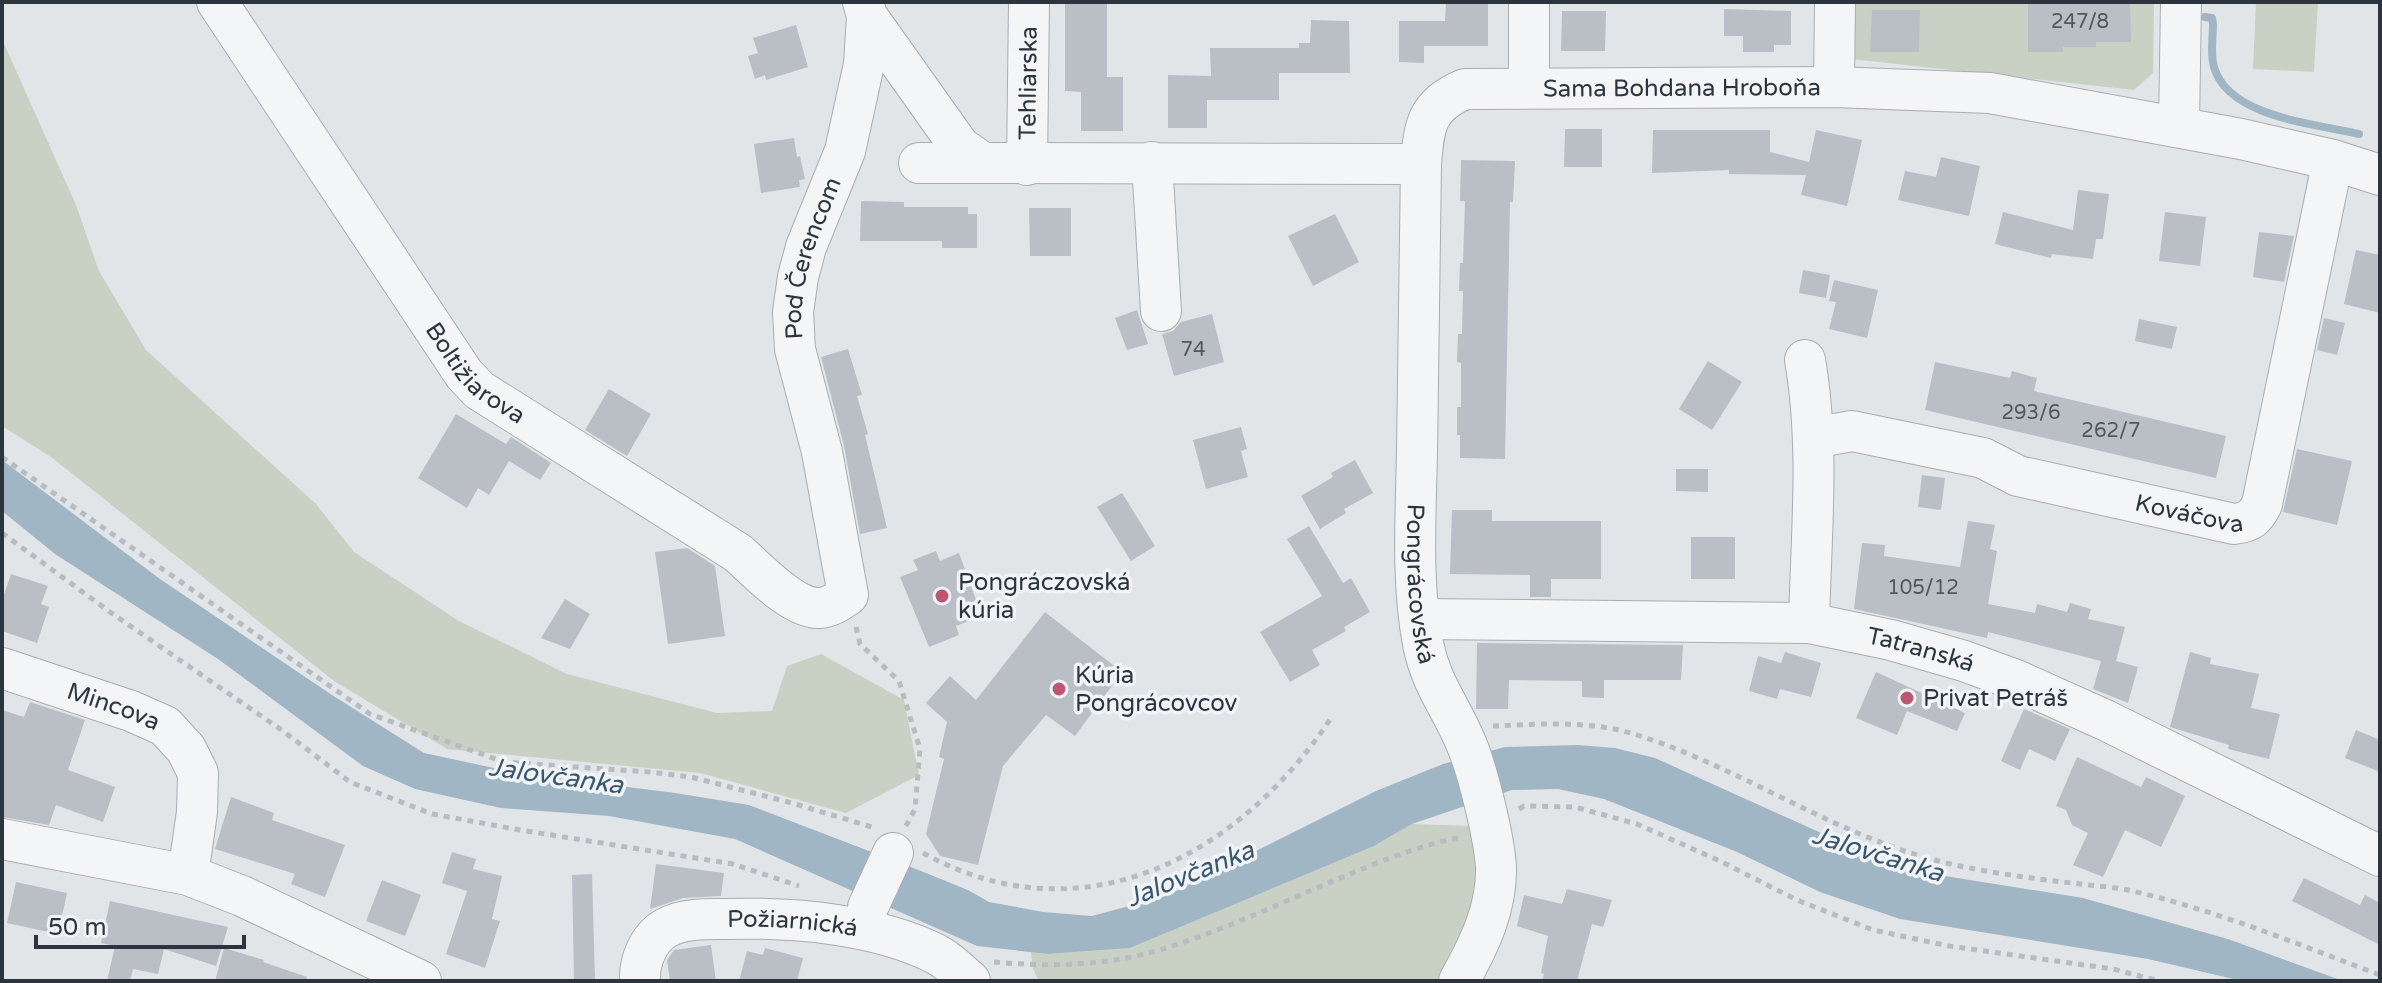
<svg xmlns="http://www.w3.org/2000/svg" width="2382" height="983" font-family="'Varela Round',sans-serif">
  <rect width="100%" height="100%" fill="#e2e5e8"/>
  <!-- green -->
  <path fill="#c9d1c4" d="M1852,2H2154L2153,73L2134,90L1851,59Z
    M2256,2H2318L2314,72L2253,69Z
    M2,39L76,205L99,271L146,350L316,504L354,552L459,621L567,674L717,713L772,711L787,666L821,654L904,700L919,775L846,813L700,773L447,749L334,681L51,457L2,426Z
    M1412,824L1473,826L1477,845L1475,909L1442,981H1039L1033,969L1031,952L1048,954L1130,948L1374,846Z"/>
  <!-- water -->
  <path fill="#a1b6c4" d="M2,460L160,579L332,695L424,753L517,773L675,793L749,805L916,869L968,890L989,902L1043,912L1092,916L1166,896L1376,791L1443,764L1505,747L1578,745L1615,748L1655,758L1901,869L2083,898L2228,939L2343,981H2242L2148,959L1900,919L1820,892L1737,852L1604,799L1558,789L1512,790L1412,824L1374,846L1130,948L1048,954L977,946L735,839L609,816L501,808L415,789L363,766L218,659L55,554L2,511Z"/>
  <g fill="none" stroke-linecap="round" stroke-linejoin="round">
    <!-- stream -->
    <path stroke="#a1b6c4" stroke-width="8" d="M2205,17L2212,18L2213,24C2213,38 2210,54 2214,67C2228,117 2315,124 2359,134"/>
  </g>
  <!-- building -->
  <path fill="#b9bfc5" d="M1065,2H1107V77H1123V131H1081V92L1065,91Z
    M1446,2H1488V46H1424V63L1399,62V21H1445Z
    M2028,2H2130L2131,42H2096V47H2063V52H2028Z
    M1724,9L1791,11V45H1774V52H1743V36H1724Z
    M1872,10H1920L1919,52H1870Z
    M1562,11H1606L1605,51H1561Z
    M1311,20L1349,21L1350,73H1279V100H1207V128H1168V75L1211,76L1210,48H1299V43H1310Z
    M796,25L808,67L766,80L765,75L755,79L748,56L758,53L753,38Z
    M1565,129H1602V167H1564Z
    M1653,130H1770V152L1809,162L1816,130L1862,140L1847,206L1801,195L1806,175L1729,174V170L1652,173Z
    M794,138L797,157L800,156L805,179L799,180L800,187L761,193L754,144Z
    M1941,157L1980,166L1969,216L1898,200L1905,171L1936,177Z
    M1461,160L1515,161L1513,202H1510L1505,459L1460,458V435H1457V407H1461V363L1457,362L1458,334H1462L1463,291H1459L1460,263H1463L1465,201H1460Z
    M2078,190L2109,194L2103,239H2096L2093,259L2052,254L2051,258L1995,244L2003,212L2073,230Z
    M861,201L904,202V207H968V214H977V248H942V241H860Z
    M1029,208H1071V256H1030Z
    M2165,212L2206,217L2200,266L2159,261Z
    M1335,214L1359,262L1313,286L1288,236Z
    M2259,232L2294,236L2284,282L2253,277Z
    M2356,250L2380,255V313L2344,304Z
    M1803,270L1830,275L1826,298L1799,293Z
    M1834,280L1878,290L1867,338L1829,329L1836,302L1829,301Z
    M1137,310L1148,344L1127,350L1115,318Z
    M1212,314L1224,362L1174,376L1162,334L1173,331L1181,322Z
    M2324,318L2345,323L2337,355L2317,350Z
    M2139,319L2177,327L2172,349L2135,341Z
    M848,349L862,395L857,396L868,434L865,435L887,528L860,534L844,446L821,357Z
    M1708,361L1742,382L1712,430L1679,409Z
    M1935,362L2010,378L2012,371L2037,378L2034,391L2226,436L2216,478L1925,410Z
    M609,389L651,414L627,456L585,430Z
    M456,414L506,444L511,437L551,463L540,480L509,461L489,495L478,488L467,508L418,478Z
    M1241,427L1247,449L1241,451L1248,477L1206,489L1193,440Z
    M2297,449L2352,461L2337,525L2283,512Z
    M1355,460L1373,493L1344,509L1346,513L1320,529L1301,496L1333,477L1331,473Z
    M1676,469H1708V492L1676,491Z
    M1922,475L1945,478L1941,510L1918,507Z
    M1122,493L1155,546L1131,561L1097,507Z
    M1452,510H1492V521H1601V579H1551V597H1530V575L1450,574Z
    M1968,521L1995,525L1990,549L1997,551L1988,604L2035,613L2037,604L2067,612L2070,603L2091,609L2088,619L2125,627L2116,661L2138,667L2128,703L2093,689L2101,661L1988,632L1987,638L1854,609L1862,543L1885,545L1884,556L1960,567Z
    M1309,526L1343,583L1351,578L1370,612L1344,627L1346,631L1312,650L1320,665L1290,682L1260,632L1322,596L1287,539Z
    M1691,537H1735V579H1691Z
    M687,548L715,566L725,636L668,644L655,552Z
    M936,551L940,561L959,553L982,616L956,626L959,635L929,647L900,577L918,570L913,560Z
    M11,574L48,586L41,604L49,607L37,643L2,631V600Z
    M565,599L590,614L570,649L541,638Z
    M1045,612L1122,672L1075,736L1046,715L1003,766L978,865L940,856L926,834L944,759L939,757L947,722L926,703L950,676L976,700Z
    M1477,643L1683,645L1681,680H1604V698L1582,697V681L1509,680L1508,709H1476Z
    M1785,652L1821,663L1811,697L1780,689L1777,699L1749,691L1758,656L1781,663Z
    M2190,652L2211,658L2210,664L2259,674L2251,708L2280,714L2269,759L2228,749L2229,745L2170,727Z
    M1876,672L1965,713L1957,731L1907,711L1897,735L1856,718Z
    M30,702L85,720L68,770L115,787L103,822L56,805L49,825L2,817V710L24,717Z
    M2024,709L2070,729L2055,761L2029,749L2020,770L2001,761Z
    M2356,730L2380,740V772L2345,758Z
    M2077,757L2141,787L2146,777L2185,796L2161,847L2125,830L2103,877L2073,865L2088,833L2072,825L2066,810L2056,806Z
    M231,797L274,813L272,820L345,845L325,897L291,884L295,874L215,849Z
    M452,852L476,859L473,869L502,876L492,919L500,921L485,968L446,954L467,891L442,883Z
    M656,864L724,873L721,896L683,898L650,909Z
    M592,874L595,981H574L572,875Z
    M2304,878L2360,905L2365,895L2380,903V945L2292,901Z
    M382,880L421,895L405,936L366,921Z
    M16,882L67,893L58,934L7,923Z
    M1567,889L1612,900L1603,927L1592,924L1577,981H1542L1544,974L1541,973L1548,936L1517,926L1524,895L1562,904Z
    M110,901L228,927L216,966L164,949L158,974L133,969L130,981H107L115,946L101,943Z
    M711,945L716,981H670L667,960L674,950Z
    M224,948L264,960L263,962L307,977L306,981H215Z
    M765,948L803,958L797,981H739L747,951L763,955Z"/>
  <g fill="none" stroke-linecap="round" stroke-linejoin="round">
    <defs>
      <g id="minor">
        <path id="s1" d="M217,2L464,374L479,390L738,553C757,570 794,610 820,608C831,607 839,601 848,595L822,452L795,349L793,312L798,277L806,247L845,151L864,64L867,16"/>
        <path id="s2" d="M863,2L867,16L960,147L983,163L1421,164C1424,126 1426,105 1465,89L1834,87L1990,93L2241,139L2333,160L2380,175"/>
        <path d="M1529,2V88"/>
        <path d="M1834,87L1835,2"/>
        <path d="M2179,126L2181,2"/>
        <path d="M1152,162L1161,311"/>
        <path d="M919,163H983"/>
        <path id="s3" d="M1421,164C1420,260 1419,355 1417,450C1416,513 1411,581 1423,644C1431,684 1451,707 1466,743C1478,771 1494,837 1496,867C1497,909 1479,945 1459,981"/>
        <path id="s4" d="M1027,165L1029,2"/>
        <path d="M1805,360C1820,446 1811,536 1809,623"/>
        <path id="s5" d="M1813,438L1852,431L1983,458L2018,476L2234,524C2250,522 2255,518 2262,504L2333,160"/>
        <path id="s6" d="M1420,619L1809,623L1891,640L1964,661L2016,680L2105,720L2380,856"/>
        <path id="s7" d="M2,668L131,711L165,726L186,749L198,773L197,812L188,875"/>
        <path d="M2,839L188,875L242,896L421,981"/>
        <path d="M868,907L893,853"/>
        <path id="s8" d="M640,981C639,962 648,938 666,928C683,918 707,919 726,919C793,917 876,924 936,954C949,961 959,971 970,981"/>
      </g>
    </defs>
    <!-- minor casing -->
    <use href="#minor" stroke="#a8adb2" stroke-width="42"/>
    <!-- path -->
    <path stroke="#b8bbc0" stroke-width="5" stroke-dasharray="6 6" stroke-linecap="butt" d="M2,457L370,714L504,762L650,772L691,777L792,803L872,827
      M2,533L110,612L283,731L350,782L432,814L520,830L733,864L799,886
      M856,627L860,644L899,681L920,749L915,809L906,826
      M1493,726C1540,724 1592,720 1637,735C1733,765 1818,824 1914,854C1963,870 2029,878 2080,884C2096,886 2113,887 2128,890C2216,910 2297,944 2380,975
      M1519,809L1524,806L1575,807L1637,824L1720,861L1797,900L1873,930L1949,946L2113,969L2159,981
      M923,853C1082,941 1240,856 1331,718
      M994,962C1037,966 1079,966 1121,959C1190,947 1272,906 1338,879C1377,863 1416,846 1458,838"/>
    <!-- minor -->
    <use href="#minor" stroke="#f4f5f7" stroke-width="40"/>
  </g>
  <!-- markers -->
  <g fill="#bf5671" stroke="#f1f4f6" stroke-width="3">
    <circle cx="942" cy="596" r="8"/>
    <circle cx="1059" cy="689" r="8"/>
    <circle cx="1907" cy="698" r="8"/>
  </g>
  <g text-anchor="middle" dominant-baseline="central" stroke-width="7" stroke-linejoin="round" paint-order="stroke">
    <!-- number labels -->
    <g font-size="20" fill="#4f5860">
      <text x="2080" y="22">247/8</text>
      <text x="1193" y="350">74</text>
      <text x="2031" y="413">293/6</text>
      <text x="2111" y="431">262/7</text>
      <text x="1923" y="588">105/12</text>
    </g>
    <!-- street labels -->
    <g font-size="24" fill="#2c353e" stroke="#f1f4f6">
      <text stroke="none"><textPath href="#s4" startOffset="82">Tehliarska</textPath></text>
      <text stroke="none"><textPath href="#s2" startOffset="952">Sama Bohdana Hroboňa</textPath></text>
      <text stroke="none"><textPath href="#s1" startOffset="1252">Pod Čerencom</textPath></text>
      <text stroke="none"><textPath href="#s1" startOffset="454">Boltižiarova</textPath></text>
      <text stroke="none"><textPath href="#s5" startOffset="388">Kováčova</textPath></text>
      <text stroke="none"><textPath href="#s3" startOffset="420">Pongrácovská</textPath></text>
      <text stroke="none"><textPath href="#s6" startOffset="504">Tatranská</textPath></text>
      <text stroke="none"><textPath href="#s7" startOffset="118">Mincova</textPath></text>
      <text stroke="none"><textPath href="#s8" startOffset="190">Požiarnická</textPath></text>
    </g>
    <!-- poi labels -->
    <g font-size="24" fill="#2c353e" stroke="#f1f4f6" text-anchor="start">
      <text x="958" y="582">Pongráczovská<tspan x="958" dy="28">kúria</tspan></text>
      <text x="1075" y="675">Kúria<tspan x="1075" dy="28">Pongrácovcov</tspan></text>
      <text x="1923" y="698">Privat Petráš</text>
    </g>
    <!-- water labels -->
    <g font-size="26" font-style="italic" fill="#3b576e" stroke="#f1f4f6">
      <text transform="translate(556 776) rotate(8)">Jalovčanka</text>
      <text transform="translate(1878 854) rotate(17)">Jalovčanka</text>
      <text transform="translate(1190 874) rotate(-22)">Jalovčanka</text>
    </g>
  </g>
  <!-- border -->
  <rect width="2382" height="983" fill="none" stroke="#2c353e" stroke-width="8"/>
  <!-- scale -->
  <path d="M36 935v12h208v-12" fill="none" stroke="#2c353e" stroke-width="4"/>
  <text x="48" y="935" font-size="24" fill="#2c353e" stroke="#f1f4f6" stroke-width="6" paint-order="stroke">50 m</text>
</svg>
